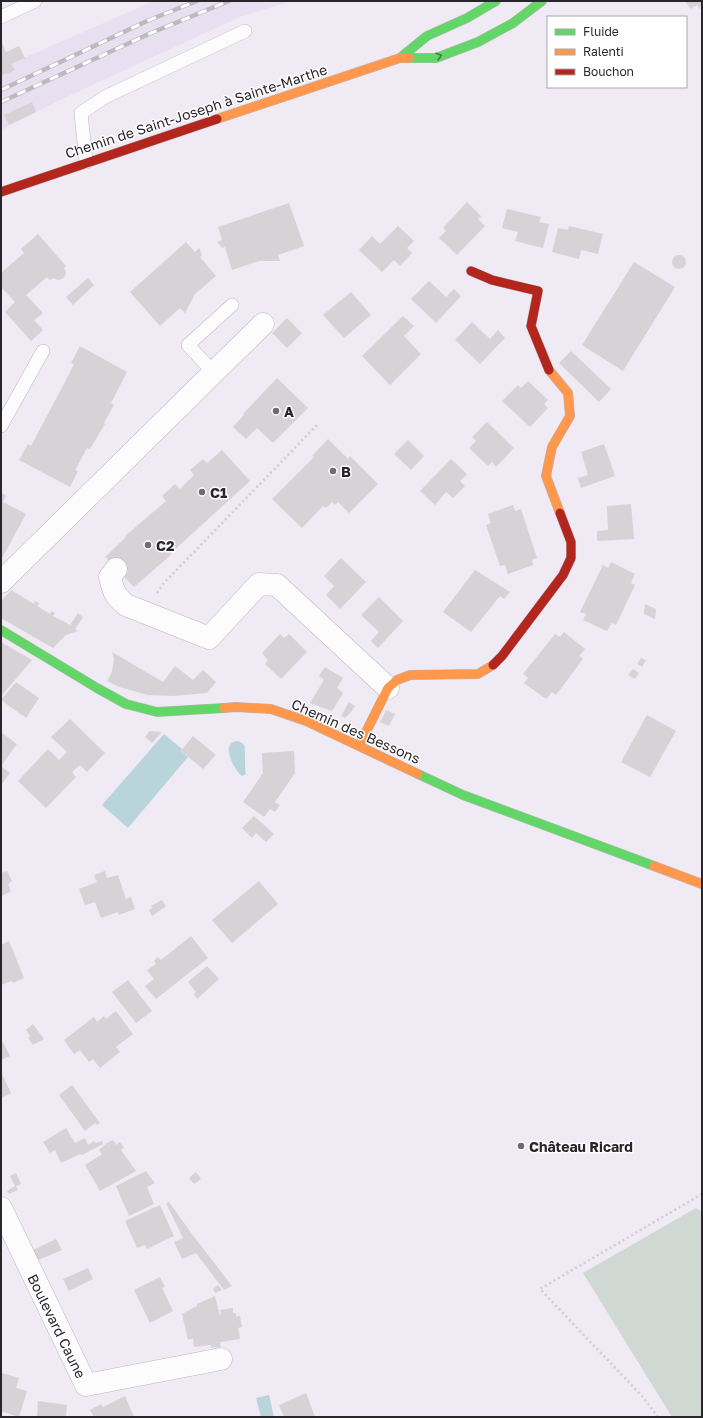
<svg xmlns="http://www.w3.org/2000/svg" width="703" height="1418" font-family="'Golos Text',sans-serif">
  <rect width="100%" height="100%" fill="#efeaf4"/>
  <!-- built -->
  <path fill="#e8dff0" d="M154,1H292L242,16L60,100L1,130V68Z"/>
  <!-- green -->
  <path fill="#cfd8d3" d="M696,1208L702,1212V1417H672L583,1273Z"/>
  <!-- water -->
  <path fill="#bad4dc" d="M164,734L182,749L181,751L188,757L128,828L102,805Z
    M238,741C240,742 243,743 244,745C246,747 244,768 246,774L242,776C234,770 219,742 238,741Z
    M269,1395L274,1417H261L256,1398Z"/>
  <!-- building -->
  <path fill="#d7d2d5" d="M685,1H702V11L697,5L691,9Z
    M1,40L6,52L19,46L25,58L11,64L15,70L1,76Z
    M32,102L36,112L9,125L4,115Z
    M467,202L482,217L478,219L485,226L457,255L439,238L446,231L443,228Z
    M289,203L304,246L278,255L280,261H259L232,270L225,247L222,248L217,242L222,240L218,227Z
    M507,209L541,217L539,222L549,224L543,248L515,241L518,232L502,228Z
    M398,226L414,241L407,248L412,253L400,266L394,260L382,272L359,250L372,236L380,244Z
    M569,226L603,234L598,254L581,250L579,259L552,252L558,228L568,230Z
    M38,234L66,266L64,268L66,272L65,276L62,279L58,280L53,278L50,280L47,277L26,295L43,313L34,320L43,330L31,341L5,312L15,302L1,287V273L24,253L21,249Z
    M186,242L195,252L199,248L202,255L200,257L216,276L195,294L185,313L180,308L160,326L130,292Z
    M672 262a7 7 0 1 1 14 0a7 7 0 1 1-14 0Z
    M634,262L675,287L623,371L582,345Z
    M88,278L94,285L73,305L66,297Z
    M429,281L446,297L454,289L461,296L436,323L411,299Z
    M351,292L371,315L344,338L323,315Z
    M403,316L414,326L404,336L421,354L390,385L362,356Z
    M287,318L302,333L287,348L272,333Z
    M472,322L490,339L498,330L505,338L480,364L455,340Z
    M80,346L127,372L111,403L114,405L104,423L105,424L90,449L87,448L75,470L78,471L70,487L19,460L28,444L31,446L66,380L74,364L71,363Z
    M571,351L611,389L599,402L559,363Z
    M277,378L308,408L273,443L257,428L246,439L233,427L244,415L243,414Z
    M528,381L548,400L544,404L548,408L530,427L502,401L518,385L521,388Z
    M487,422L514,448L496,467L492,462L488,466L469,448L476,441L472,437Z
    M328,439L348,459L350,456L378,484L349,513L338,502L335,505L332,502L326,508L323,506L302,528L272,499L314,457L312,456Z
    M408,440L424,456L411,470L394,454Z
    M604,444L615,476L581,488L578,478L588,475L581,452Z
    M222,450L250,481L170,554H172L134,587L105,557L126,537L125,536L166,501L162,496L175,484L180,489L194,475L190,470L203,459L207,463Z
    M451,459L467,474L460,481L465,486L453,498L446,492L435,505L420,491Z
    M1,493L6,495L3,502L26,514L1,560Z
    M631,504L634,539L597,541V531L608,530L607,506Z
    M513,505L515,511L521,509L537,558L532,560L533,565L508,574L505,565L500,566L486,525L491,523L488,514Z
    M341,558L366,582L340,609L326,595L334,586L324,576Z
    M611,562L635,574L631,583L635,585L616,625L612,623L607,631L583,620L586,614L580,612L603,565L608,568Z
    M475,570L510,592L504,599L500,596L471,632L443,612Z
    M11,590L34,604L35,601L39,603L37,606L50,614L51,611L55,613L53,616L70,625L78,613L83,617L75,629L78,631L66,635L53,648L1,618V601Z
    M379,597L403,621L378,648L371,641L379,632L361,615Z
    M645,604L656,609L655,619L644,614Z
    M564,632L585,649L579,656L583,659L556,695L552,692L546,699L524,683L528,678L523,674L555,634L560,637Z
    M280,634L284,638L289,634L307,652L281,679L265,664L268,660L262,653Z
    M1,642L32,660L2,695L1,694Z
    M112,652L163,682L175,666L193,680L203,670L216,682L207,693L173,696L148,695L119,687L107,681L111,674L113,667L114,659Z
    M641,658L646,660L642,667L637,664Z
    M325,667L343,678L337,688L343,693L332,711L310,703L324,680L319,676Z
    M633,669L639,673L635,679L628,675Z
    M16,682L39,698L26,718L1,700Z
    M349,702L355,706L351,712L345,718L341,716Z
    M386,710L395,714L389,726L380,722Z
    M647,715L676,731L650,777L621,762Z
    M70,719L105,753L87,772L80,765L72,772L76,777L46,808L18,781L48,749L59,760L67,752L51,737Z
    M150,731L162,732L152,743L145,737Z
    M1,732L17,744L1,766L10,773L1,785Z
    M193,736L216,755L203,769L181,751Z
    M294,751L295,773L275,802L280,805L275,812L270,809L264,817L243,802L263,773L262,753Z
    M254,816L274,834L266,842L256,833L252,838L242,828Z
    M7,871L12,881L8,884L11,891L2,896L1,873Z
    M105,871L107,878L118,875L126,899L131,897L135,909L119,915L118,912L101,918L95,902L85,905L79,889L97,882L94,875Z
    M259,881L278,904L232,943L212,920Z
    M162,900L166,906L152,916L149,910L152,908L151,906Z
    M191,936L208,958L156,999L145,986L154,979L147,970L156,964L154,961L158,957L161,960Z
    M9,941L24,978L13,983L12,981L1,985V945Z
    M207,966L219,979L197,999L194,994L196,992L188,982Z
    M128,980L152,1011L136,1023L112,992Z
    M116,1011L133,1034L116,1047L120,1052L100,1068L93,1059L89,1062L80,1050L74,1054L64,1040L94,1017L97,1022L104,1016L106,1019Z
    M33,1024L44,1039L33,1045L28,1038L30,1036L26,1030Z
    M3,1042L10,1056L1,1060V1043Z
    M1,1072L11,1093L1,1098Z
    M72,1085L100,1123L97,1125L95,1123L85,1131L59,1095Z
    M66,1128L75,1143L85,1138L88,1145L94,1141L96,1143L102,1141L103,1144L82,1155L80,1154L61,1163L55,1150L50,1153L43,1142Z
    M113,1140L116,1145L120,1142L124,1148L121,1150L136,1171L100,1191L85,1165L102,1154L99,1150L107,1143Z
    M146,1171L155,1183L147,1187L154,1204L129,1216L116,1186Z
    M196,1172L201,1179L194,1184L189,1178Z
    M16,1173L21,1184L16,1186L18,1190L9,1194L7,1191L15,1186L10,1176Z
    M169,1202L192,1234L232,1286L224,1290L196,1253L182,1259L174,1242L183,1238L166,1203Z
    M160,1205L174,1236L147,1249L145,1245L137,1248L125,1221Z
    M56,1239L62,1250L38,1260L33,1250Z
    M88,1268L93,1279L69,1291L63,1279Z
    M160,1277L165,1287L162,1288L173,1311L150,1323L134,1290Z
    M218,1285L222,1290L215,1293L213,1289Z
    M215,1296L220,1316L221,1315L220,1310L233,1308V1313H236V1317L240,1316L242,1327L238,1328L240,1339L220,1342L221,1347L211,1348V1345L194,1347L193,1338L188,1340L182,1314L197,1306V1304Z
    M2,1373L19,1378L16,1388L27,1391L19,1417L1,1411Z
    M306,1393L315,1417H284L279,1405Z
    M125,1396L134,1417H94L90,1410L101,1404L103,1407Z
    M38,1401L67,1405L66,1417H37Z"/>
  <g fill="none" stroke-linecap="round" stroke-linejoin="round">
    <defs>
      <path id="lane" d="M1,17L35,1
        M86,162L81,113L105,97L245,31
        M214,373L188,345L232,305
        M1,426L43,351"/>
      <path id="street" d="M116,569L110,577C113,591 115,596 126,605L209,638L259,584L277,585L388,688
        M1,582L263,324
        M1,1208L86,1385L221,1359"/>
      <path id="fast" d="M400,58L427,36L467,18L496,1
        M409,58H436L478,42L513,23L542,1
        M1,630L97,688L126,704L157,712L224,708
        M418,774L463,795L654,866"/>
      <path id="slow" d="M217,119L400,58H409
        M549,370L568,393L570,416L552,447L546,476L560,513
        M224,708L236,707L271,709L306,721L418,774
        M359,746L388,688L397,680L410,675L478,674L493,665
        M654,866L702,884"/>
      <path id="jam" d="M1,192L217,119
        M471,271L492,280L538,291L531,326L549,370
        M493,665L502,656L563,575L571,558V542L560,513"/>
    </defs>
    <!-- lane casing -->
    <use href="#lane" stroke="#bbb8bf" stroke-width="14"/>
    <!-- street casing -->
    <use href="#street" stroke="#bbb8bf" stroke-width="23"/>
    <!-- fast casing -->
    <use href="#fast" stroke="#bbb8bf" stroke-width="10"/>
    <!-- slow casing -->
    <use href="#slow" stroke="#bbb8bf" stroke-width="10"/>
    <!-- jam casing -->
    <use href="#jam" stroke="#bbb8bf" stroke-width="10"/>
    <!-- path -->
    <path stroke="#cfcdd0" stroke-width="2.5" stroke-dasharray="2 3" stroke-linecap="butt" d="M157,593L164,583L318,424
      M658,1417L642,1396L540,1289L702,1194"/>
    <!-- lane -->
    <use href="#lane" stroke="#fdfcfd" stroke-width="13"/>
    <!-- street -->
    <use href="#street" stroke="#fdfcfd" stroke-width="22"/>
    <!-- fast -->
    <use href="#fast" stroke="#63d668" stroke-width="9"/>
    <!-- slow -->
    <use href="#slow" stroke="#ff974d" stroke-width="9"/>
    <!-- jam -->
    <use href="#jam" stroke="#b3261e" stroke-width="9"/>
    <defs>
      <path id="rail" d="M1,90L147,21L197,1
        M1,102L151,33L229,1"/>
    </defs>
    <!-- rail casing -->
    <use href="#rail" stroke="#bcbabd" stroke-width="4.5"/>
    <!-- rail -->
    <use href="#rail" stroke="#fff" stroke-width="3" stroke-dasharray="9" stroke-linecap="butt"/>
  </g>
  <!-- one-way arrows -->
  <defs><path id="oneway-chevron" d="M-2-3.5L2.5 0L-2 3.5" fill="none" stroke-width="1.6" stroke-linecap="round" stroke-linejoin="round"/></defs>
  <use stroke="#467e4a" href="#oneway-chevron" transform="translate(439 56) rotate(-16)"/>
  <!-- markers -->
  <g fill="#6e6b71" stroke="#fff" stroke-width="1.5">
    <circle cx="276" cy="411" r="4"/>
    <circle cx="333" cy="471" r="4"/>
    <circle cx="202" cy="492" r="4"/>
    <circle cx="148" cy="545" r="4"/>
    <circle cx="521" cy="1146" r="4"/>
  </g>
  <g text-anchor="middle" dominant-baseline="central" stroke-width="3" stroke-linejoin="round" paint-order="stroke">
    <!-- street labels -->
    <g font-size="14" fill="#29262b" stroke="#fff">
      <text transform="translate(196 111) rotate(-18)">Chemin de Saint-Joseph à Sainte-Marthe</text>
      <text transform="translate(356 731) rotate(24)">Chemin des Bessons</text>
      <text transform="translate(57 1326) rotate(64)">Boulevard Caune</text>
    </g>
    <!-- poi labels -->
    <g font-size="14" font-weight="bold" fill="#29262b" stroke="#fff" text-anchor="start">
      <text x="284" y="411">A</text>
      <text x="341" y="471">B</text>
      <text x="210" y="492">C1</text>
      <text x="156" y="545">C2</text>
      <text x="529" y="1146">Château Ricard</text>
    </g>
  </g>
  <!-- border -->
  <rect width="703" height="1418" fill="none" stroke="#29262b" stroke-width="4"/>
  <!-- legend -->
  <rect x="547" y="16" width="140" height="72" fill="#ffffff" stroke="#a9a8aa"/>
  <rect x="555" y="29" width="20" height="6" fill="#63d668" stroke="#a9a8aa"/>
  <text x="583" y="36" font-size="12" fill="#29262b">Fluide</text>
  <rect x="555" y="49" width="20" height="6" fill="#ff974d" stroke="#a9a8aa"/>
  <text x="583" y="56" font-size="12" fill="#29262b">Ralenti</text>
  <rect x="555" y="69" width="20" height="6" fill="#b3261e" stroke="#a9a8aa"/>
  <text x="583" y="76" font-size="12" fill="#29262b">Bouchon</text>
</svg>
